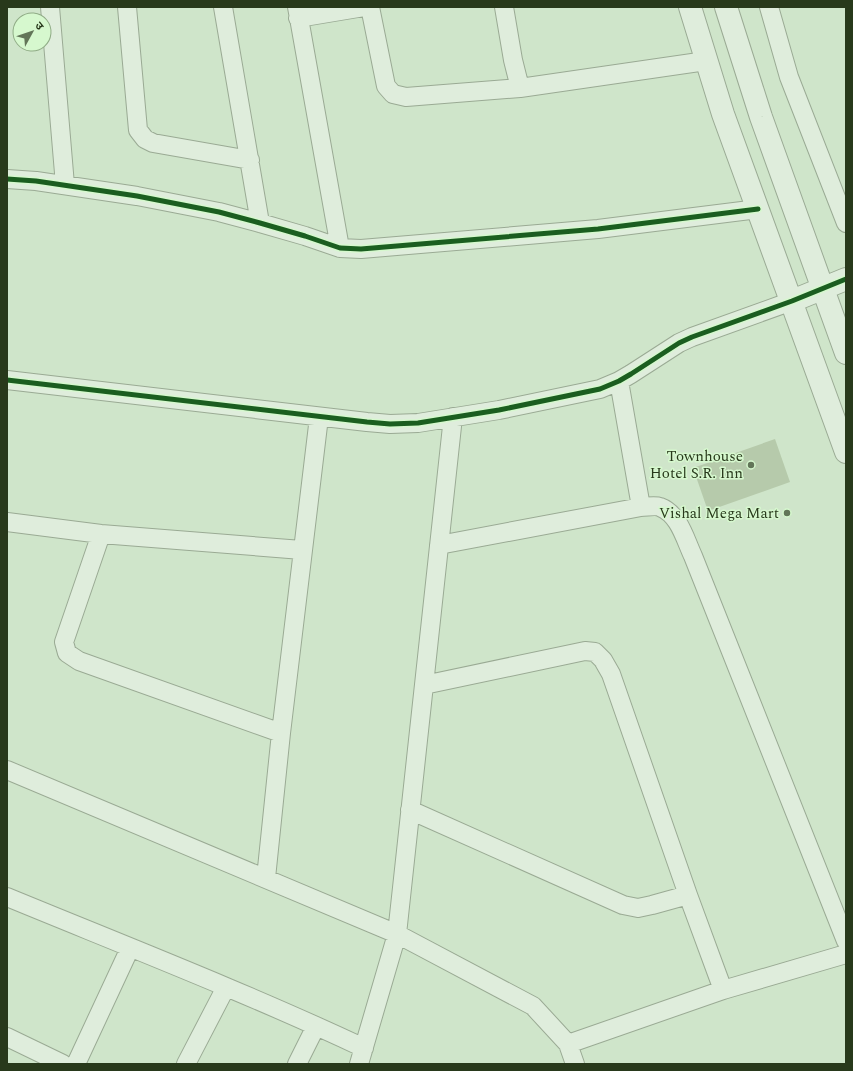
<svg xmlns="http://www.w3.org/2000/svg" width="853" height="1071" font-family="Spectral,'Noto Sans Devanagari',serif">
  <rect width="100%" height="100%" fill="#cfe5ca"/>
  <!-- building -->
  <path fill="#b6caab" d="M775,439L790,482L708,511L693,468Z"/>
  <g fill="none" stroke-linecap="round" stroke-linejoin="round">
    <defs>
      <path id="minor" d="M50,7L65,185
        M127,7L138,130L145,139L153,143L250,160
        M223,7L260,223
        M297,7L340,248
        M370,7L386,86L393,94L406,97L520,88
        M504,7L513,60L520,88L706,61
        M769,7L789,77L846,223
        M298,18L364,7
        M7,179L36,181L137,196L219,212L260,223L305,236L340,248L361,249L598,229L758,209
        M7,380L367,422L390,424L418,423L499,410L600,389L619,381L631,374L679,343L692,337L792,301
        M619,381L641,507
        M7,522L101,534L302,550
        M101,534L64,642L67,653L79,661L281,733
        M439,545L641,507C647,507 655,505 660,507C679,514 685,539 693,556L846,941
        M424,685L585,651L595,652L603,660L611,674L688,895L723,990
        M7,770L397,934L533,1006L568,1044L575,1064
        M410,810L623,905L638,908L652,905L688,895
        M266,878L281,733L319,417
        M7,897C126,946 247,993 364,1048
        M7,1037L63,1064
        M568,1044L723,990L846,954
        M76,1064L130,948
        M186,1064L226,987
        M297,1064L316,1026
        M359,1064L397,934L453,417"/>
      <path id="tertiary" d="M690,7L723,114L846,452
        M726,7L761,117L846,353
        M792,301L846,279"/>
    </defs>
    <!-- minor casing -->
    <use href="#minor" stroke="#9aaa94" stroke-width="20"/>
    <!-- tertiary casing -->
    <use href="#tertiary" stroke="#9aaa94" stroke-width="24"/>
    <!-- minor -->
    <use href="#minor" stroke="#dfeddc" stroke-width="18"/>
    <!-- tertiary -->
    <use href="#tertiary" stroke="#dfeddc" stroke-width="22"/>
    <defs>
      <path id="cycleway" d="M7,179L36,181L137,196L219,212L260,223L305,236L340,248L361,249L598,229L758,209
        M7,380L367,422L390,424L418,423L499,410L600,389L619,381L631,374L679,343L692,337L792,301L846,279"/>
    </defs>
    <!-- cycleway casing -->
    <use href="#cycleway" stroke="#d6f8ce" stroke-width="8"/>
    <!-- cycleway -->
    <use href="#cycleway" stroke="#1b5e20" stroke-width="5"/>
  </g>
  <!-- markers -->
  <g fill="#627558" stroke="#d6f8ce" stroke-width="1.5">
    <circle cx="751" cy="465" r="4"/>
    <circle cx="787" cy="513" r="4"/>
  </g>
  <g text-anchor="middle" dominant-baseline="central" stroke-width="3" stroke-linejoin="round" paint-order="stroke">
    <!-- poi labels -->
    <g font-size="15" fill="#28391b" stroke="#d6f8ce" text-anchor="end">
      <text x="743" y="456">Townhouse<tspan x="743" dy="17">Hotel S.R. Inn</tspan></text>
      <text x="779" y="513">Vishal Mega Mart</text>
    </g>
  </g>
  <!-- border -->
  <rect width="853" height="1071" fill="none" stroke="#28391b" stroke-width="16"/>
  <!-- north arrow -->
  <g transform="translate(32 32) rotate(50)"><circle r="19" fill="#d6f8ce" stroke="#90ac86"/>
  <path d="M0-3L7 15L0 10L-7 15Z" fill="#627558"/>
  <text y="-6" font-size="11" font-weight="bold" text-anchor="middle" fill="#28391b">उ</text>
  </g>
</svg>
